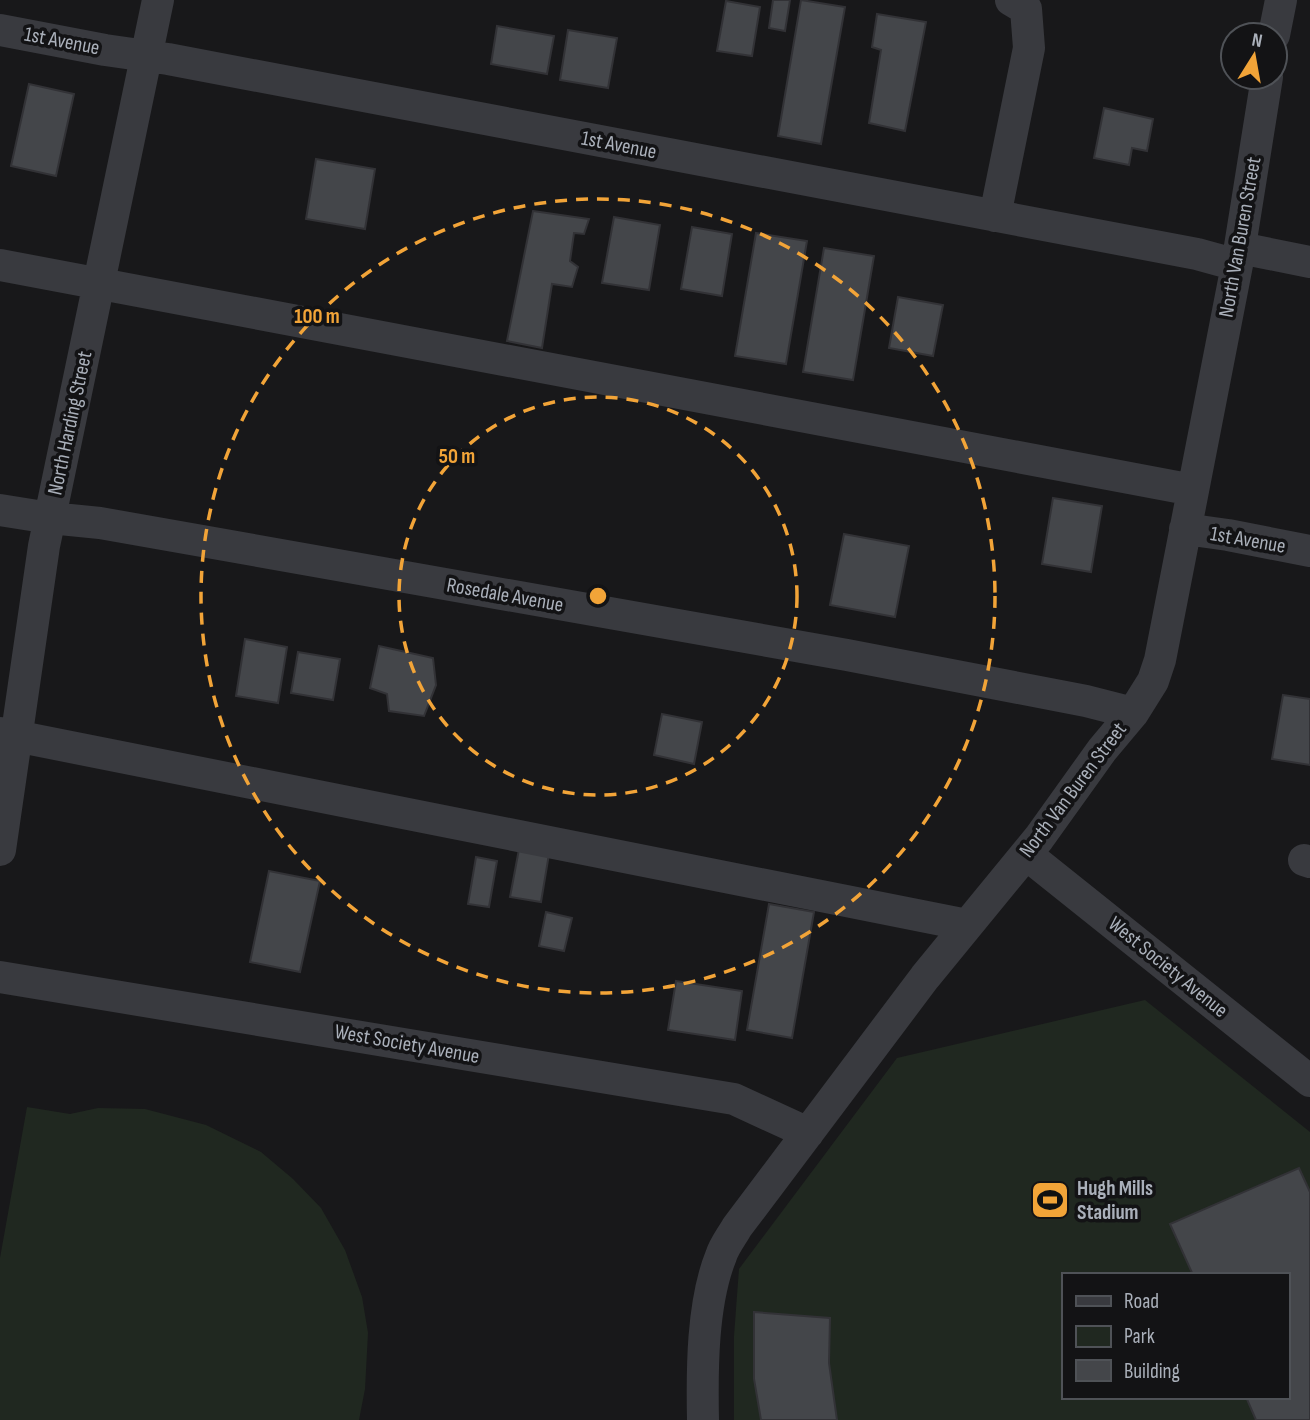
<svg xmlns="http://www.w3.org/2000/svg" width="1310" height="1420" font-family="'Sofia Sans Condensed',sans-serif">
  <rect width="100%" height="100%" fill="#18181a"/>
  <!-- green -->
  <path fill="#202820" fill-rule="evenodd" d="M1145,1000L1310,1132V1420H734V1336L739,1269L897,1058ZM1063,1275H1287V1397H1063Z
    M27,1107L70,1114L98,1108L145,1109L206,1125L261,1152L293,1179L321,1208L345,1250L362,1297L368,1333L365,1389L359,1420H0V1258Z"/>
  <!-- building -->
  <path fill="#44464a" stroke="#323236" stroke-width="2" d="M773,0H790L785,31L769,28Z
    M801,0L845,7L821,144L778,136Z
    M726,1L760,7L752,56L717,51Z
    M877,14L926,22L905,131L869,123L881,50L872,47Z
    M497,26L554,36L547,74L491,64Z
    M568,30L617,38L608,88L560,80Z
    M29,84L74,94L56,176L11,166Z
    M1104,108L1153,119L1147,151L1132,148L1129,165L1094,158Z
    M316,159L375,169L365,229L306,219Z
    M533,211L589,219L584,234L574,233L570,261L578,267L572,287L552,284L542,348L507,341Z
    M614,217L660,225L649,290L602,283Z
    M692,227L732,234L722,296L681,289Z
    M756,233L807,241L786,364L735,356Z
    M824,248L874,256L853,380L803,372Z
    M898,297L943,305L933,356L889,348Z
    M1053,498L1102,506L1091,572L1042,564Z
    M844,534L909,546L895,617L830,605Z
    M245,639L287,647L278,703L236,696Z
    M379,646L433,658L436,685L424,716L389,711L387,694L370,688Z
    M298,652L340,659L333,700L291,693Z
    M1283,695L1310,699V765L1272,759Z
    M662,714L702,722L694,764L654,755Z
    M519,849L549,854L541,902L510,897Z
    M476,857L497,861L489,907L468,904Z
    M269,871L320,881L300,972L250,962Z
    M769,904L814,912L792,1038L747,1030Z
    M546,912L572,918L564,951L539,946Z
    M676,981L742,991L735,1040L668,1030Z
    M1299,1168L1310,1192V1420H1256L1246,1397H1287V1275H1193L1170,1224Z
    M754,1312L830,1318L829,1363L837,1420H761L754,1379Z"/>
  <g fill="none" stroke-linecap="round" stroke-linejoin="round">
    <!-- minor -->
    <path stroke="#393a3f" stroke-width="32" d="M0,30L105,50L168,59L1197,254L1237,265
      M1274,35L1281,0
      M995,216L1029,48L1026,9L1011,0
      M1240,248L1310,262
      M0,265L1193,490
      M0,510L50,518L100,523L847,655L1086,701L1133,713
      M1185,529L1228,535L1310,551
      M0,733L967,925
      M0,850L44,546L158,0
      M1026,854L1310,1081
      M1304,860L1310,862
      M0,977L734,1099L808,1133
      M703,1420C702,1370 702,1303 721,1256C724,1246 732,1236 737,1227L925,977L1039,838L1102,750L1133,713L1153,681L1160,660L1237,265L1267,77"/>
  </g>
  <!-- distance rings -->
  <g fill="none" stroke="#f2a438" stroke-width="3.5" stroke-dasharray="12 9">
    <circle cx="598" cy="596" r="199"/>
    <circle cx="598" cy="596" r="397"/>
  </g>
  <!-- icons -->
  <defs>
    <symbol id="stadium-square" viewBox="-11 -11 22 22"><rect x="-9" y="-9" width="18" height="18" rx="4" fill="#f2a438" stroke="#131315"/><path d="M0-5a6.5 5 0 1 0 0 10a6.5 5 0 1 0 0-10ZM-3.5-1.8h7v3.6h-7Z" fill="#111"/></symbol>
  </defs>
  <g fill-rule="evenodd">
    <use href="#stadium-square" x="1028" y="1178" width="44" height="44"/>
  </g>
  <g text-anchor="middle" dominant-baseline="central" stroke-width="7" stroke-linejoin="round" paint-order="stroke">
    <!-- street labels -->
    <g font-size="21" fill="#aab0ba" stroke="#131315">
      <text transform="translate(62 41) rotate(11)">1st Avenue</text>
      <text transform="translate(619 145) rotate(11)">1st Avenue</text>
      <text transform="translate(1240 237) rotate(-80)">North Van Buren Street</text>
      <text transform="translate(70 423) rotate(-78)">North Harding Street</text>
      <text transform="translate(1248 540) rotate(10)">1st Avenue</text>
      <text transform="translate(505 595) rotate(10)">Rosedale Avenue</text>
      <text transform="translate(1073 790) rotate(-53)">North Van Buren Street</text>
      <text transform="translate(1168 967) rotate(39)">West Society Avenue</text>
      <text transform="translate(407 1044) rotate(10)">West Society Avenue</text>
    </g>
    <!-- poi labels -->
    <g font-size="21" font-weight="bold" fill="#aab0ba" stroke="#131315" text-anchor="start">
      <text x="1077" y="1188">Hugh Mills<tspan x="1077" dy="24">Stadium</tspan></text>
    </g>
  </g>
  <circle cx="598" cy="596" r="10" fill="#f2a438" stroke="#131315" stroke-width="3.5"/>
  <g font-size="21" text-anchor="middle" font-weight="bold" fill="#f2a438" stroke="#131315" stroke-width="7" stroke-linejoin="round" paint-order="stroke">
    <text x="317" y="323">100 m</text>
    <text x="457" y="463">50 m</text>
  </g>
  <!-- legend -->
  <rect x="1062" y="1273" width="228" height="126" fill="#131315" stroke="#4f5257" stroke-width="2"/>
  <rect x="1076" y="1296" width="35" height="10" fill="#393a3f" stroke="#4f5257" stroke-width="2"/>
  <text x="1124" y="1308" font-size="21" fill="#aab0ba">Road</text>
  <rect x="1076" y="1326" width="35" height="21" fill="#202820" stroke="#4f5257" stroke-width="2"/>
  <text x="1124" y="1343" font-size="21" fill="#aab0ba">Park</text>
  <rect x="1076" y="1360" width="35" height="21" fill="#44464a" stroke="#4f5257" stroke-width="2"/>
  <text x="1124" y="1378" font-size="21" fill="#aab0ba">Building</text>
  <!-- north arrow -->
  <g transform="translate(1254 56) rotate(11)"><circle r="33" fill="#131315" stroke="#4f5257" stroke-width="2"/>
  <path d="M0-5L12 26L0 18L-12 26Z" fill="#f2a438"/>
  <text y="-10" font-size="19" font-weight="bold" text-anchor="middle" fill="#aab0ba">N</text>
  </g>
</svg>
